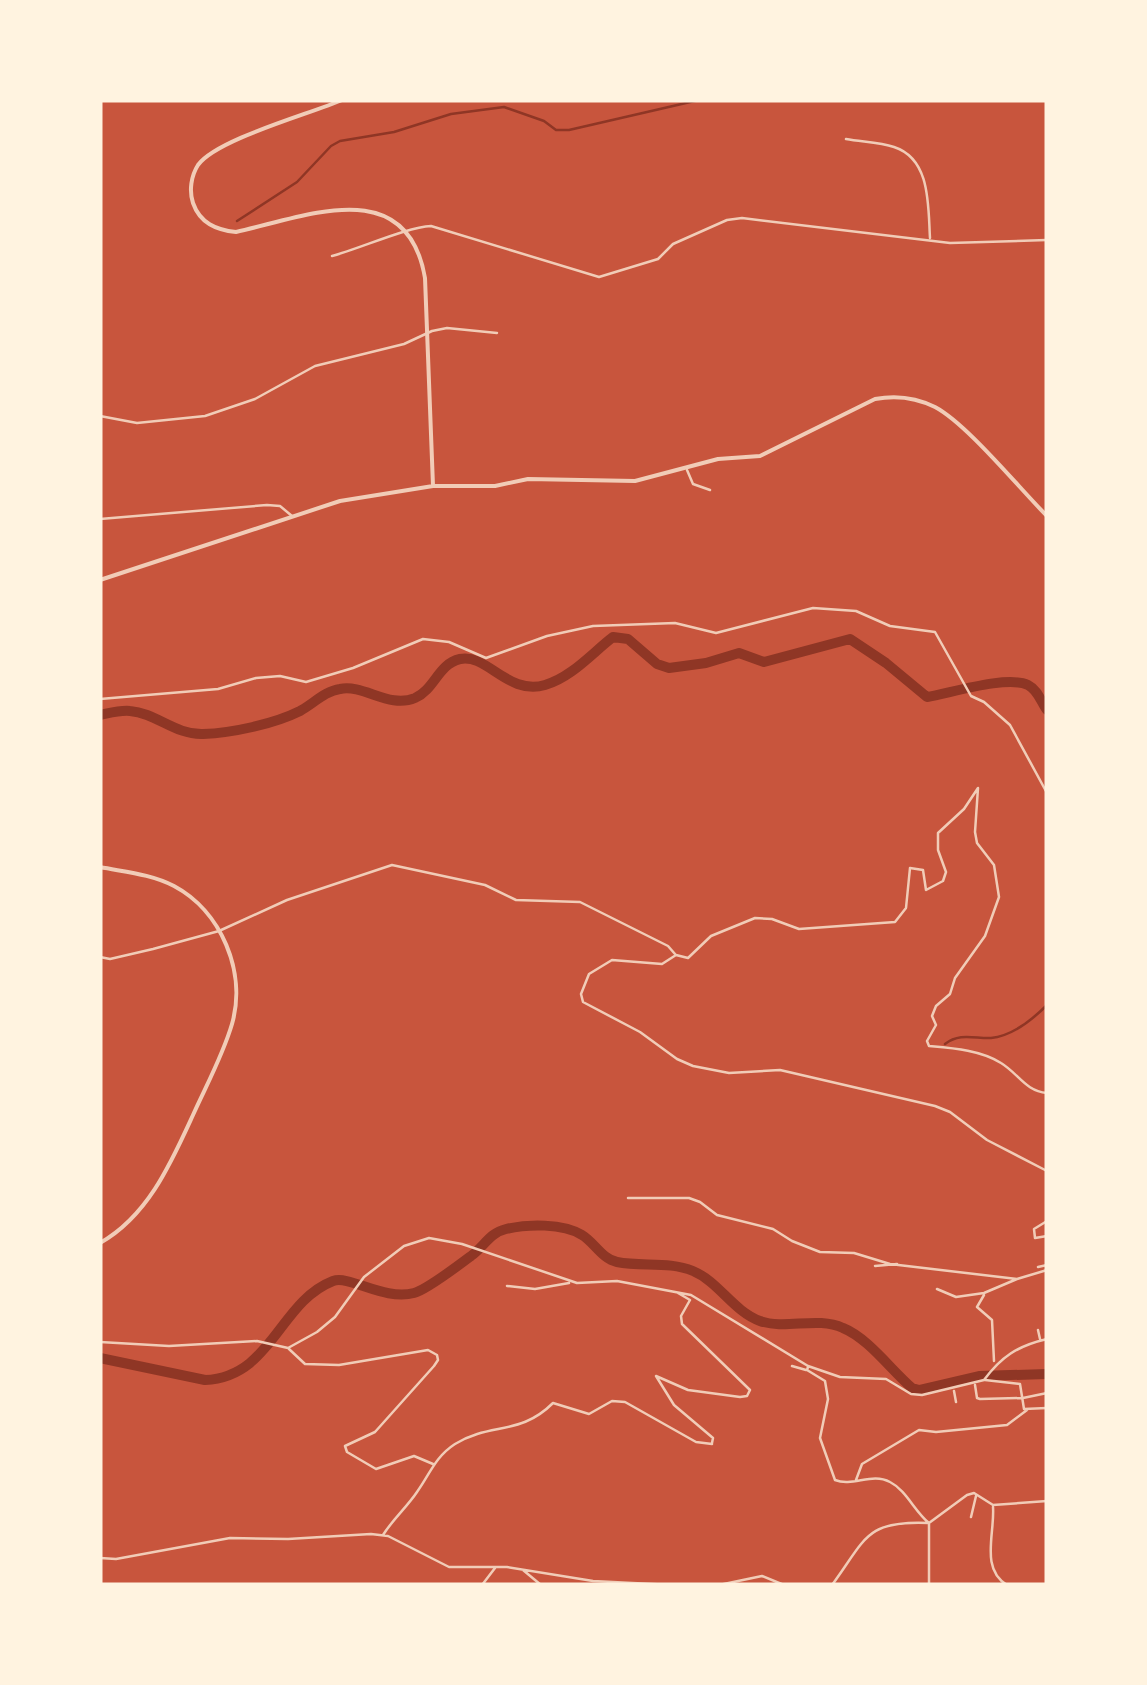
<svg xmlns="http://www.w3.org/2000/svg" width="1147" height="1685" font-family="'Space Grotesk',sans-serif">
  <rect width="100%" height="100%" fill="#c8553d"/>
  <g fill="none" stroke-linecap="round" stroke-linejoin="round">
    <!-- stream -->
    <path stroke="#8f3625" stroke-width="2.5" d="M237,221L297,182L331,146L340,141L394,132L451,114L504,107L544,121L556,130H569L699,100
      M945,1044C960,1032 976,1039 991,1038C1013,1036 1032,1020 1047,1005"/>
    <!-- river -->
    <path stroke="#8f3625" stroke-width="10" d="M100,715C110,713 120,710 130,711C156,713 175,735 203,734C232,733 274,724 300,711C313,704 325,691 340,689C364,684 389,709 415,698C435,689 438,664 460,659C487,653 508,696 545,685C572,677 592,653 613,637L628,639L657,664L669,668L706,663L739,653L764,662L850,639L886,663L927,697C951,693 1007,675 1028,685C1038,690 1041,702 1047,710
      M100,1358L205,1380C272,1377 279,1302 333,1281C350,1275 384,1301 414,1293C426,1290 459,1265 471,1256C484,1247 489,1233 506,1229C527,1224 563,1223 582,1235C594,1242 602,1259 617,1262C642,1267 669,1261 693,1271C719,1282 733,1311 760,1321C786,1330 817,1316 843,1328C868,1338 891,1370 912,1388L919,1390L979,1376L1047,1374"/>
    <!-- minor -->
    <path stroke="#f1ccb7" stroke-width="2.5" d="M846,139C862,142 879,142 894,147C931,159 928,206 930,238
      M332,256C359,249 407,227 431,226L599,277L658,259L673,244L727,220L742,218L950,243L1047,240
      M100,416L137,423L205,416L255,399L315,366L404,344L432,331L447,328L497,333
      M687,470L693,484L710,490
      M100,519L267,505L280,506L292,516
      M100,699L218,689L256,678L280,676L306,682L353,668L423,639L449,642L486,658L547,636L593,626L675,623L716,633L813,608L856,611L890,626L935,632L971,696L984,702L1010,725L1047,793
      M100,957L110,959L153,949L219,931L287,900L392,865L485,885L516,900L580,902L668,946L675,954
      M1047,1093C1025,1091 1019,1074 1001,1063C981,1050 952,1048 929,1046L927,1041L936,1025L932,1016L936,1006L950,994L955,978L985,936L999,897L994,865L977,843L975,832L978,788L964,809L938,833V850L946,872L943,881L926,890L923,870L910,868L906,908L895,922L799,929L772,919L755,918L711,936L688,958L676,955L662,964L612,960L589,974L581,994L583,1002L640,1032L677,1059L693,1066L729,1073L780,1070L935,1106L950,1112L987,1140L1047,1171
      M628,1198H689L700,1202L717,1215L773,1229L792,1241L820,1252L854,1253L890,1264L1017,1279
      M1047,1221L1034,1229L1035,1238L1047,1236
      M875,1266L897,1264
      M1038,1267L1047,1265
      M507,1286L535,1289L569,1283
      M937,1289L956,1297L984,1293L1017,1279L1047,1270
      M678,1293L690,1300L681,1316L682,1324L750,1390L747,1396L740,1397L688,1390L656,1376L674,1405L713,1438L712,1443
      M984,1295L977,1307L992,1320L994,1361
      M1038,1330L1040,1339
      M100,1342L169,1346L257,1341L288,1348L317,1332L335,1317L364,1277L404,1246L429,1238L462,1244L577,1283L617,1281L691,1295L808,1366L840,1377L886,1379L911,1394L922,1395L984,1380C1001,1357 1017,1346 1047,1339
      M289,1349L305,1364L339,1365L428,1350L437,1355L438,1360L434,1366L375,1432L345,1446L347,1452L376,1469L414,1456L433,1464
      M792,1366L806,1370
      M808,1367L807,1370L825,1381L828,1399L820,1438L835,1480C853,1487 872,1472 890,1482C906,1490 915,1512 929,1523V1585
      M985,1380L1020,1384L1024,1409L1047,1408
      M975,1385L977,1398L980,1399L1023,1398L1047,1393
      M954,1391L956,1402
      M856,1480L862,1464L919,1430L936,1432L1007,1425L1027,1410
      M993,1507C995,1533 980,1569 1007,1585
      M971,1517L976,1496
      M383,1535C393,1519 407,1507 417,1492C430,1474 435,1457 455,1444C491,1422 520,1436 553,1403L589,1414L612,1401L625,1402L696,1442L712,1444
      M100,1558L116,1559L230,1538L288,1539L371,1534L388,1536L449,1567H507L593,1581L672,1585
      M523,1570L541,1585
      M482,1585L495,1568
      M719,1585L762,1576L784,1585
      M832,1585C866,1539 865,1520 929,1523L967,1495L974,1493L993,1505L1047,1501
      M1019,1585H1045"/>
    <!-- tertiary -->
    <path stroke="#f1ccb7" stroke-width="4" d="M342,100C310,114 217,139 198,165C191,176 189,191 193,203C200,223 216,230 236,232C305,217 407,172 425,278L433,486
      M100,580L340,501L433,486H495L528,479L635,481L718,459L760,456L875,399C896,395 915,397 935,407C967,424 1019,488 1047,516
      M100,867C125,872 151,874 174,886C221,911 247,972 232,1024C223,1055 206,1086 193,1115C171,1163 148,1216 100,1243"/>
  </g>
  <!-- border -->
  <rect width="1147" height="1685" fill="none" stroke="#fff3e0" stroke-width="205"/>
</svg>
